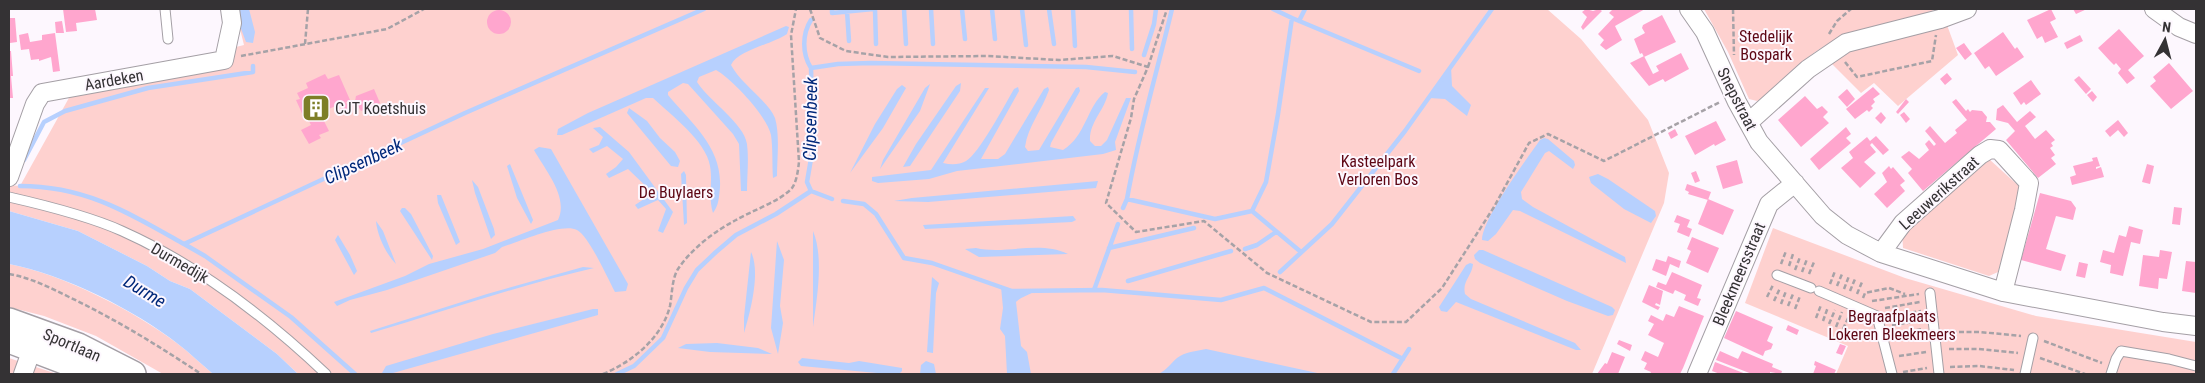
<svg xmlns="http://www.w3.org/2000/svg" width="2205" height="383" font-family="'Roboto Condensed',sans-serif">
  <rect width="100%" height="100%" fill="#fdf7fe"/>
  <!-- green -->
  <path fill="#fed1cf" d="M235,9H1547L1581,39L1648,120L1669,173L1664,203L1592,374H298L277,354L190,289L170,281L147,266L78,231L9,211V185L20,186L75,87L244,45Z
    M1704,9H1937C1911,19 1883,23 1856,31C1821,42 1790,71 1764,97L1757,101L1749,99L1728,52Z
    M1947,25L1958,55L1898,106L1874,83L1861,93L1831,63L1847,52Z
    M1989,159L2022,189L1998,272L1989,276L1903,248L1902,231Z
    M1773,228L1905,278L2036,316L2196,342V374H1836L1848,346L1745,303Z
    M9,264C62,274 135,311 178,344C190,353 201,364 213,374H163L96,336L44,316L9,307Z
    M9,358L57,374H9Z"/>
  <!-- water -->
  <path fill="#b7d0fe" d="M237,9H249L255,32L253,43L246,42L240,26Z
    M786,26L789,27L787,34C773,44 738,50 731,65C741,84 769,102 775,118C780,135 777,159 777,176L773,178C772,164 773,149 771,135C767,116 732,79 716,70L699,77L697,82C709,101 744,123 747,144C749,159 747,176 747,191H741L739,144L733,134L688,84L683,83L668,92V95C692,124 722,147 720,187C719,197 719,205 713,213C708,198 713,182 710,166C706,141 671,115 653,98H646L562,135H557L558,129L588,113Z
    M1451,67L1452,86L1471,105L1467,116L1445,99L1429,98Z
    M961,83L960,91L910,166L903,167L916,144L956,86Z
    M930,84L920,111L880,169L883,160L925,88Z
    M902,85L906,88L883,128L850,173L875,124L897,89Z
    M1018,87L1019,91L981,159H998L1005,154L1044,89L1048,87L1049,90C1042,110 1028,126 1025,147L1028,151L1039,150L1076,88L1079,87L1080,91L1051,143L1050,147L1063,150C1086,136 1087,106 1105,92L1108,93C1105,110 1089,122 1090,141L1095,146H1101L1107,140L1126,98H1131L1115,142L1116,150L1103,154L957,171L929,179L878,183L872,181V177L931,170L985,88H989L943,163C951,165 959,165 966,161C978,155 1006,103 1014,89Z
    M629,108L647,121L660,138L675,152L680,161L678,167L671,166L627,113Z
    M600,127L629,152L673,212L663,233L658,231L666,209L658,200L638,209L635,205L653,193L628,169L609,178L606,174L616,167L623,159L607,146L593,153L589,149L599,145L603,137L593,128Z
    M1544,138L1548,139L1574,161L1575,165L1573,169L1549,151L1545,153L1521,192L1522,199L1533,207L1625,257L1626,263L1520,211L1513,210L1496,234L1488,241L1482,240C1482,219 1526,160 1540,140Z
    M539,147L551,149L628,284L626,291L615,292C608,279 589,236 577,230C563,222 518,242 502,247L495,253L387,290L350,300L337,306L334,302L405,276L429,264L483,249L558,220C569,197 545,170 534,150Z
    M510,164L533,220L531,224L517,198L507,166Z
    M684,171L686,175L687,223L684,225L681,174Z
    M1598,174L1608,179L1655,211L1656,216L1651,223L1624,209L1591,183L1589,177Z
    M472,180L478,187L494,229L495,235L491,239L475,193Z
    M1098,181L1096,188L928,202L894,201L912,198Z
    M437,195H441L460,242L456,245L438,203Z
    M402,208H405L411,214L433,256L432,260L400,211Z
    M9,211L78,231L147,266L170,281L190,289L277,354L298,374H213C201,364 190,353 178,344C135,310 63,274 9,264Z
    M1073,216L1076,220L1072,222L925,229L923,225Z
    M376,221L383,231L396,264C386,254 377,235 376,221Z
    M813,231C824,257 817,298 813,327Z
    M338,235L350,255L357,271L354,275L335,240Z
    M777,241L784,260L780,306L783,323L778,354L771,328Z
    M976,248C1006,255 1039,240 1068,254L979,257L965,249Z
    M1479,250H1483L1612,307L1615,310L1613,315L1608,316L1567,301L1480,263L1475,259L1474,255Z
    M751,252C761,272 750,313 744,333V317Z
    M1470,263L1473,264C1472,276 1462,281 1465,294L1471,299L1575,343L1581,350H1576L1456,302L1447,312L1441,311L1439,307L1466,265Z
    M583,267L594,268C519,285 446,311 371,333L370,331L487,294Z
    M932,277L939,283L936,293L933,353L927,352Z
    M1001,287L1012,291L1036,290C1030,295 1022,296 1016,302L1021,346L1027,352L1031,374H1007L1005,336L1000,329L1003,308Z
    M593,309H598V315L393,373H382L386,366L493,334Z
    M717,343L758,348L772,354L710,352L678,348L686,344Z
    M1206,349L1322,374H1158C1167,370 1170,364 1177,358C1185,352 1196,351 1206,349Z
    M802,358L849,363L859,361L902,368V371L900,373L888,374L801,366L798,362Z
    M926,361L934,364L936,374H920L921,365Z"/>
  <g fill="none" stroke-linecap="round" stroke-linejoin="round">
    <!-- stream -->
    <path stroke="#b7d0fe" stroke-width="4.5" d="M832,9V13L873,9
      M875,9L876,44
      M904,9L906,44
      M931,9L933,44
      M962,9L965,39
      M992,9L995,39
      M1022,9L1026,45
      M1049,9L1054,44
      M1073,9L1075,46
      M1131,9L1132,49
      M1273,9L1292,18
      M847,11L849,41
      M811,20C802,34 802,54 811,68L813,147L807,182L811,191L832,199
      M1299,21L1305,9
      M1144,55L1154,24L1156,9
      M811,68L838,64L871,63L1086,67L1135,72
      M24,160L44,122L65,111L148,88L253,72V66
      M20,186C86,186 129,213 184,244L465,113L704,9
      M1127,199C1138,135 1157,72 1172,9
      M843,201L864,204L876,214L904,258L932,263L1012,291L1102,290L1221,300L1264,288L1403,359
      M1123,208L1127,199L1215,219L1252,211L1266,182L1278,114L1292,18L1419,71
      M1252,211L1301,252
      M184,244L205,256L291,317L355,374
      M1109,248L1194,228
      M1245,249L1257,245L1276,232
      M1280,272L1332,224L1405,131L1492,9
      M1128,281L1231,251
      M1094,290L1118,224
      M617,374L634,366L663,338L686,288L697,270L716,252L736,235L776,214L811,191
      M1393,374L1409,349"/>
  </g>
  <!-- building -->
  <path fill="#ffa6ce" d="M63,9H95L97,20L76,23L77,31L66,32Z
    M1586,9L1593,11L1599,9L1602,11L1583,30L1581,27L1587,17L1582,12Z
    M1613,9H1645L1615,26L1622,40L1606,50L1600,45L1604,40L1598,34L1614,17L1609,13Z
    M2051,9L2056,19L2050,22L2058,37L2045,43L2042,36L2037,39L2027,20Z
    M2073,9H2087L2076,14Z
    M487 22a12 12 0 1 1 24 0a12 12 0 1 1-24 0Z
    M1662,15L1676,42L1644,57L1642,53L1640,54L1634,39L1645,33L1642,28L1643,25Z
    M9,18H15L17,42L10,43Z
    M62,21L64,33H56L55,22Z
    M2119,29L2144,56L2128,70L2135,78L2127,84L2118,73L2121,69L2116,63L2114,65L2110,61L2098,48Z
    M2003,32L2015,49L2017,47L2024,57L1996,76L1989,66L1985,69L1974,53Z
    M28,33L30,42L42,40V35L55,33L60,71L53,72L51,57L39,61V59L31,60L29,49L21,50L19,35Z
    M2080,35L2083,41L2067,49L2064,43Z
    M1964,43L1972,54L1965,60L1956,48Z
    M9,51H11L13,76H11L13,98H9Z
    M1681,53L1689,69L1665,82L1663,79L1649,86L1630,63L1644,56L1653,74L1659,71L1656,66Z
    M2169,63L2193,91L2171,109L2150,86L2156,81L2153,77Z
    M1947,73L1952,79L1945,85L1940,79Z
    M325,74L328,79L339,75L350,100L345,103L352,105L349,113L341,110L342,103L320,113L329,131L319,135L321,138L309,144L301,130L311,125L308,119L305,120L296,100L300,99L297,93L308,88L306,83Z
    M2079,76L2091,89L2086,94L2074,80Z
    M2031,80L2041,94L2026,105L2024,102L2021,105L2013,93Z
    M1873,87L1880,94L1873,99L1875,102L1871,106L1873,108L1869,112L1867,110L1855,119L1846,109Z
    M374,89L380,103L361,111L355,101L356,96Z
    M1847,89L1855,99L1847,107L1838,97Z
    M2092,91L2097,97L2093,102L2087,95Z
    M1805,96L1817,109L1822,106L1828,112L1823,117L1829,123L1801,147L1778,120Z
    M1906,99L1909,102L1898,114L1896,112Z
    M1956,99L1966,111L1968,109L1970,112L1972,110L1982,111L1987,117L1986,122H1990L1996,129L1923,191L1908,173L1912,169L1901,157L1909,151L1919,159L1929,150L1925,144L1929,140L1934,146L1936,144L1925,131L1930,126L1945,143L1957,133L1955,130L1967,120L1952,102Z
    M2003,105L2017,122L2030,111L2036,117L2025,126L2035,139L2046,130L2055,140L2051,143L2053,146L2050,148L2055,155L2051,158L2056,164L2038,178L2006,140L2015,131L2008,123L1996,120L1997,109Z
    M1881,112L1886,118L1881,124L1875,118Z
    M1904,112L1910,119L1906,123L1900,115Z
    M2118,120L2128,133L2124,137L2118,130L2110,137L2105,131Z
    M1716,121L1726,140L1715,146L1714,144L1695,155L1685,136Z
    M1846,127L1851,134L1846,138L1851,143L1819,170L1810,159Z
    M1675,129L1678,135L1671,139L1668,133Z
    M1876,136L1889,150L1883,155L1872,143L1870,145L1876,152L1864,162L1876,173L1860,188L1841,168L1853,158L1849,152L1867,137L1870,141Z
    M2097,157L2100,166L2096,167V169L2101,167L2104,177L2072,185L2070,177L2076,175L2073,166L2093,161L2092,158Z
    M1737,160L1743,183L1723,189L1716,166Z
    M2147,164L2154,166L2150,184L2142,182Z
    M1889,166L1891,169L1893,167L1905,181L1900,185L1905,191L1887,208L1874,194L1887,182L1882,173Z
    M1696,171L1700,181L1695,183L1691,173Z
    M1687,184L1711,192L1708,200L1688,194L1689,192L1685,190Z
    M2040,193L2071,201L2076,208L2073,220L2056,216L2046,249L2066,255L2061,271L2021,260Z
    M1708,199L1734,210L1723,235L1698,224Z
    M2174,207L2182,208L2180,225L2172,224Z
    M1677,215L1690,220L1687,227L1692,229L1689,237L1677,232L1680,224L1674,222Z
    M2129,226L2143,230L2140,244L2131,242L2123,276L2110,273L2111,265L2100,262L2103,250L2114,253L2119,235L2126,237Z
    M1692,237L1719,248L1708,273L1686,263L1691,251L1687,249Z
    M2160,250L2172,252L2167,279L2159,278L2158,289L2139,286L2143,255L2159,257Z
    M1668,256L1681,261L1679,268L1670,264L1666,276L1652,270L1656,259L1666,262Z
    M2186,261L2196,262V293L2182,291Z
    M2079,262L2088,264L2085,278L2076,276Z
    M1672,272L1702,285L1697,298L1701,299L1698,306L1684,300L1686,295L1675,290L1673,294L1656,287L1658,282L1666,285Z
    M1649,285L1663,291L1660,305L1656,303L1655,305L1660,307L1658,310L1642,302Z
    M1679,306L1704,316L1683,368L1680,374H1650L1651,372L1644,369L1647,363L1641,360L1645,351L1658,357L1664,343L1648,335L1654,324L1648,321L1651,315L1663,321L1666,314L1674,317Z
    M1736,311L1773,327L1767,341L1773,344L1771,349L1765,351L1763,356L1724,338Z
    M1788,325L1799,330L1797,335L1786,330Z
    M1619,340L1632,345L1630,351L1617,344Z
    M1840,344L1846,346L1842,355L1836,353Z
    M1720,351L1738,359L1742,351L1773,364L1772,367L1782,371L1781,374L1770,372V374H1752L1716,360Z
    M1612,352L1625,357L1618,374H1597L1605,363L1607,364Z
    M1815,361L1836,370L1834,374H1813L1816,366L1814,365Z
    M1715,362L1746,374H1720L1712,371Z"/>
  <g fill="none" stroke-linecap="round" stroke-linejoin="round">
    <defs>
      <path id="lane" d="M165,9L168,39
        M9,197C44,205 89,216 122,231C198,265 266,317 326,374
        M1777,275L1811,288
        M1819,291L1877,316L1892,374
        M1930,293L1939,374
        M2025,374L2033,338
        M2111,374L2116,359L2121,351L2169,359L2196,366"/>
      <path id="street" d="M1689,9L1705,32L1737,102L1759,142L1823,216L1847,235L1881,253L2003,292L2163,322L2196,326
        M2154,9L2179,27L2196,34
        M1749,122L1808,69L1846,43L1940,19L1967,9
        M9,177L35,104L42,93L224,60L232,23L230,9
        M1881,253L1903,223L1980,155L1990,149L1999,150L2029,183L2024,210L2003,292
        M23,374L36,338
        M1697,374L1769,204L1795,183"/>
      <path id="secondary" d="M9,321L78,346L133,374
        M9,340L98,374"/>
    </defs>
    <!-- lane casing -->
    <use href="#lane" stroke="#a49fa5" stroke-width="11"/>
    <!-- street casing -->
    <use href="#street" stroke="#a49fa5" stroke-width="20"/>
    <!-- secondary casing -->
    <use href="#secondary" stroke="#a49fa5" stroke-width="28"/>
    <!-- path -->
    <path stroke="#a6a2a7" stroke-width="2.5" stroke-dasharray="5 2.5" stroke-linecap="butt" d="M810,9L820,38L846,51L888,57L988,56L1059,60L1113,56L1148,67L1134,99L1131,118L1106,203L1136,232L1204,221L1267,273L1371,322H1406L1442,288L1494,207L1529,143L1548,134L1604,161L1720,102
      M1733,9L1734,55
      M1829,34L1837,21L1851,9
      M305,44L308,9
      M241,56L387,29L424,9
      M1845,62L1857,77L1932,61L1936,35
      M1148,67L1167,9
      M1781,264L1786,251
      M1789,266L1793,254
      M1795,270L1800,257
      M1802,272L1807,259
      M9,274C31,278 49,287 69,297C115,319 159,346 201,374
      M1809,274L1814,262
      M1830,284L1835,271
      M1837,286L1842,274
      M1844,289L1849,276
      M1850,291L1855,279
      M1857,294L1862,282
      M1767,297L1773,285
      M1863,298L1865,293L1889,288L1905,294
      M1774,301L1780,288
      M1872,301L1919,294
      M1781,304L1786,291
      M1788,306L1793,294
      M1885,308L1920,302
      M1795,309L1800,296
      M1889,316L1921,311
      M1816,318L1821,305
      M1823,321L1828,307
      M1829,324L1835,310
      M1892,325L1921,321
      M1836,327L1842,312
      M1843,329L1849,316
      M1944,332H1980L2021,336
      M1894,334L1923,329
      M1895,339L1924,334
      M2044,341L2102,363
      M1949,349H1979L2018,353
      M1899,356L1926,352
      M2040,358L2085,374
      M1950,367L1979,366L2014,370
      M1903,372L1927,368
      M603,374C632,362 662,338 670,306C672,295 672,278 678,269C691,249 715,231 736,220C751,211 781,201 792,188C797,181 798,170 799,162L791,35L796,9"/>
    <!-- lane -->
    <use href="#lane" stroke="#fff" stroke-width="9"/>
    <!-- street -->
    <use href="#street" stroke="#fff" stroke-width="18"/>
    <!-- secondary -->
    <use href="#secondary" stroke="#fff" stroke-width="25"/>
  </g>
  <!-- icons -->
  <defs>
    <symbol id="building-square" viewBox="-11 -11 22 22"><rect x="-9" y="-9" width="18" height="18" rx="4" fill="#7d7e27" stroke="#fdf7fe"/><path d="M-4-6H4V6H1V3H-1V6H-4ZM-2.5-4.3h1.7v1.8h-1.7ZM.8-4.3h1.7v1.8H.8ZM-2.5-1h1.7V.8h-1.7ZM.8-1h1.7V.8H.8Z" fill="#fff"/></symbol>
  </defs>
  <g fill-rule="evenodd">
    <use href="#building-square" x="300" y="92" width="32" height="32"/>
  </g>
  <g text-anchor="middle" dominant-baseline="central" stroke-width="4" stroke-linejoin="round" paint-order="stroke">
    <!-- park labels -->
    <g font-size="16" fill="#5d0614" stroke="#fdf7fe">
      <text x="1766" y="36">Stedelijk<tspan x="1766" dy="18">Bospark</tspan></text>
      <text x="1378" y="161">Kasteelpark<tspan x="1378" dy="18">Verloren Bos</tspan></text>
      <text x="676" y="192">De Buylaers</text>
      <text x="1892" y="316">Begraafplaats<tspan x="1892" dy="18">Lokeren Bleekmeers</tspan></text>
    </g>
    <!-- street labels -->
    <g font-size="16" fill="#343234" stroke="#fdf7fe">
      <text transform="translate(114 80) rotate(-10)">Aardeken</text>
      <text transform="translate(1737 99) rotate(63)">Snepstraat</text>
      <text transform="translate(1939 193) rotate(-42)">Leeuwerikstraat</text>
      <text transform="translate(180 263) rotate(30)">Durmedijk</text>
      <text transform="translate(1739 274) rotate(-67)">Bleekmeersstraat</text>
      <text transform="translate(72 345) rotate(23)">Sportlaan</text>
    </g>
    <!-- poi labels -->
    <g font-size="16" fill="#343234" stroke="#fdf7fe" text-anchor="start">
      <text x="335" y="108">CJT Koetshuis</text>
    </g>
    <!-- water labels -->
    <g font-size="18" font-style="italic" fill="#00287a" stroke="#fdf7fe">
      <text transform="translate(810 119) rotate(-89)">Clipsenbeek</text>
      <text transform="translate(363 161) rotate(-25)">Clipsenbeek</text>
      <text transform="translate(145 291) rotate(31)">Durme</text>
    </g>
  </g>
  <!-- border -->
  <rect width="2205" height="383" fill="none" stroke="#343234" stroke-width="20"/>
  <!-- north arrow -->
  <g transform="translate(2165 40) rotate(7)" stroke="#fdf7fe" stroke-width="4" paint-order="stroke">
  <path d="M0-4L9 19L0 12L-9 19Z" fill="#343234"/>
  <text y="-8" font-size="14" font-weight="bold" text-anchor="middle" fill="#343234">N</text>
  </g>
</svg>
